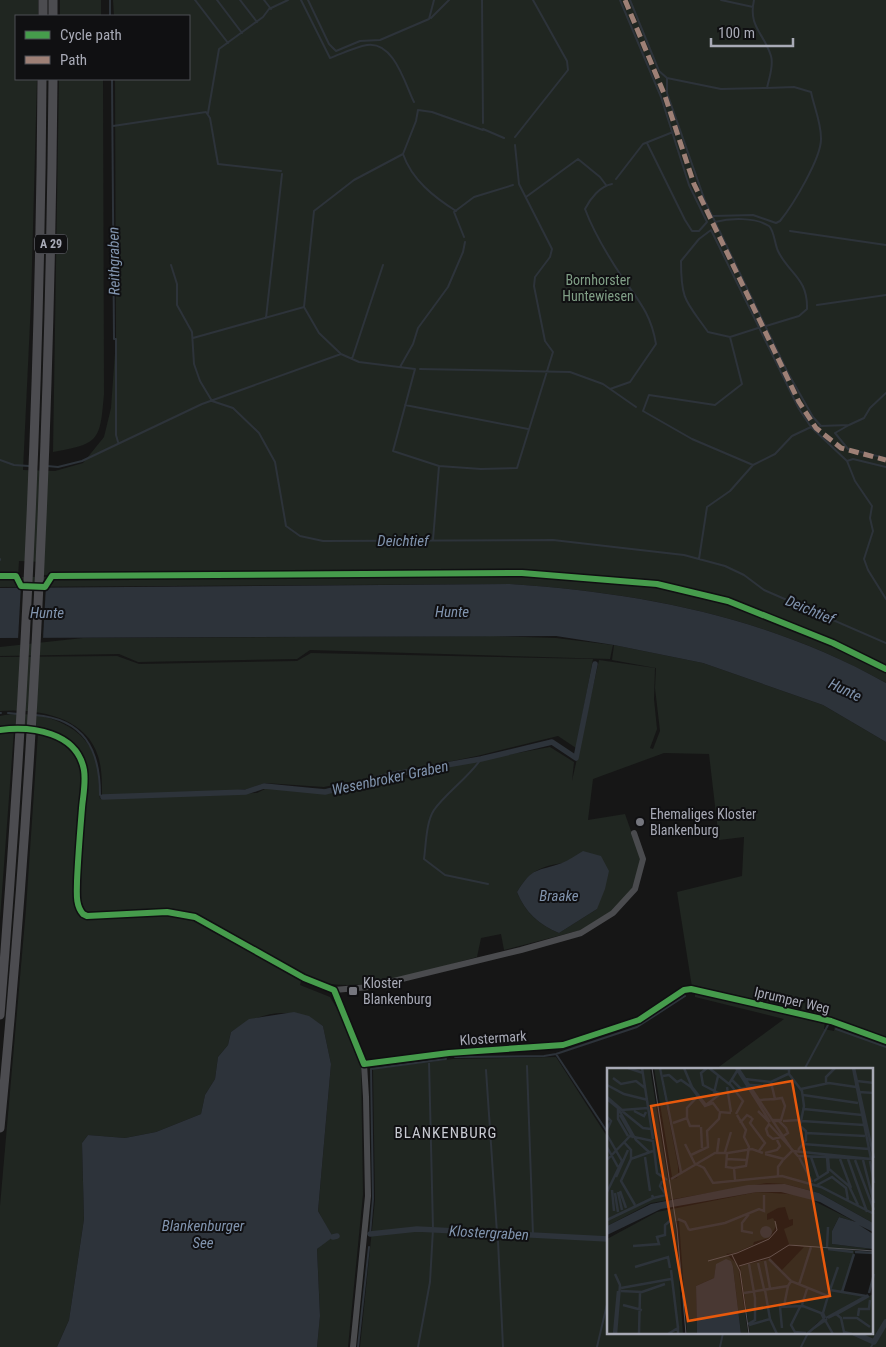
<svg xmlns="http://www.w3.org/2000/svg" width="886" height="1347" font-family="'Roboto Condensed',sans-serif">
  <rect width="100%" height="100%" fill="#161616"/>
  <!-- green -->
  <path fill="#202621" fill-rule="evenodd" d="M0,0H38V16H16V79H37L31,302L23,470L55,471L83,463L104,437L111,408L116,339L115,79H189V16H114L113,0H886V665L796,625L713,593L640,580L512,572L43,575V562L19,561L18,577L511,575L593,580L599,582L686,591L726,601L835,646L882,668L886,670V683C768,617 644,593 510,584L0,587Z
    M60,0H101V16H60Z
    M59,79H103L104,394C100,440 100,444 53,452Z
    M493,636L556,638L613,645L610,659L310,650L297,659L138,662L119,654L0,656V647L83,638Z
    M614,645L703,663L823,705L886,742V1037L827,1017L692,987L677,892L742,876L744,837L719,840L709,754L664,753L593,779L588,820L625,814L641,859L634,888L612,911L581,930L504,950L501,934L481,938L477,957C434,968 375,990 331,984C286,978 239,933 196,916C168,904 120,913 90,914L85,912L81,900V851L87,768L77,748L54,731L26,727L0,728V716C35,709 81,721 95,757C100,770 98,785 100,799L257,793L267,788L341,789L390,779L409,778L436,768L550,747L574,762L572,781L599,660L655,668L654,699L657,729L650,748L653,749L660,731L655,688L656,668L612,660ZM562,863L597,909L559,933C539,925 525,912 517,892C530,871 539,867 562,863Z
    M311,653L593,659L576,748L558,736L477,756L324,787L265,783L247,789L218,792L102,795C102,783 102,768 98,756C86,716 36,708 0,711V657L117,656L139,664L297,661Z
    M14,730L0,919V732Z
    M38,733C60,736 73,747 81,768L76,897C77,907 78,913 87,917L167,913L195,917L302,978L300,985L330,997L348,1027L361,1063L363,1194L348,1347H317L320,1315L317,1249L332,1236L318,1211L331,1064L323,1026C293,1005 260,1011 231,1032L228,1045L218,1057L215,1079L205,1095L201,1114L156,1132L125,1138L88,1135L82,1143L84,1219L69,1320L57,1347H0V1206L26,909Z
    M695,991L825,1021L824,1029L834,1031L835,1024L886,1043V1347H360L375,1200L373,1069L453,1059L556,1057L608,1138V1333H872V1070L716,1069L784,1019L695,997Z"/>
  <!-- water -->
  <path fill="#2d333a" d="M510,584C643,593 768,617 886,683V742L823,705L703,663L614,645L556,636L0,638V588Z
    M583,851L601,856L609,871L605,889L597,909L559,933C539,925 525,912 517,892C533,866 537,872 562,863C569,860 576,855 583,851Z
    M294,1012L309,1016L323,1026L331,1064L318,1211L333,1237L317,1249L320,1316L317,1347H57L69,1320L84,1219L82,1143L88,1135L125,1138L156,1132L201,1114L205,1095L215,1079L218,1057L228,1045L231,1032L249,1019Z"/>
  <!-- pier -->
  <path fill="#161616" d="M21,585H46L43,639L18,640Z"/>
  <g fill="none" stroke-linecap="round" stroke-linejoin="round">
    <!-- stream -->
    <path stroke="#2d333a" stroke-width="2" d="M110,0V16
      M195,0L228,43
      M217,0L242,33
      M240,0L257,22
      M264,0L271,9
      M301,0L330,58C341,54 355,47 367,45C394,41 405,84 414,102
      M308,0L329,44L336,51L360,41L380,40L429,19L434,0
      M482,0L483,123
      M620,0L661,97L689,185L707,222L699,231H692L685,220L647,143
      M630,0L659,71L667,78V93L705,201L788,373L813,417L821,426
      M721,0L753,7
      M431,18L449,0
      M667,78L721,89L766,88
      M112,79L114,339H116V435L118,442
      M418,110L432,112L483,130
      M208,113L219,49L263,17L269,9L288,0
      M113,126L206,112L210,118L218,164L281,171
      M483,129L504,138
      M515,137L568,70L567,61L533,0
      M403,154C412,180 434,197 456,211
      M616,179L643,144L673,132
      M526,197L578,159L600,177L606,185
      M713,216L753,215L776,223L780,221C793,205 822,157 821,138C821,122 814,107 811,92L794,87L767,88C769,78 774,66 771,56C764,33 748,27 754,0
      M715,222C730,218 755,217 769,226C774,230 775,245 778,251C789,274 808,278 807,309L799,316L766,326
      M790,231L886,245
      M464,237L454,212L474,197L513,185
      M171,265L177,284V305L192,332L194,364L200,381L212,401
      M817,305L886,295
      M304,307L319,333L341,354
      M266,318L282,174
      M758,328L730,337L708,332C686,301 681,301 681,261L699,239L711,230L799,409L811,427L847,461L853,459L886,467
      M730,337L742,384L715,405L649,395L643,411L692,439L753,465L775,454L792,436L811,427
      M193,338L304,307L314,211L354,180L403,154L416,121L418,110
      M352,359L383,265
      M400,367L413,344L418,328L448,287L463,252L465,242
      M420,369L570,372L603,384L636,407
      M610,389L630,382L656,344C651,314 639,301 622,277C608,256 594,233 585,209C590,199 600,186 612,184
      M212,401L233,408L259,433L275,462L286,526L300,536L323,541L553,540L684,555L725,566L744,575L764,590L886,643
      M405,405L528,429
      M849,425L864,418L870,408L886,393
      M820,426L849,425L835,433L848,449L886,458
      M0,460L14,465L29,466
      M847,461L855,481L872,506L870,518L873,531L864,559L868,570L886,599
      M47,466L58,467L82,461L202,404L341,354L359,362L415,369L393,451L439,466L433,540
      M439,466L481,469L517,468L553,352L545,341L534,286L535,277L550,257L552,249L519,184L515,145
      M0,559V560
      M699,559L707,507L730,491L753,465
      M0,713H1
      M8,713L18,714
      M35,715C84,719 100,749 100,795L103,797
      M481,759C468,778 446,793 434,810C426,822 426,845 424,859L445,875L488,884
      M836,1029L886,1047
      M556,1054L608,1133
      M455,1057L544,1056L556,1054L637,1027L685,996
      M527,1066L533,1235
      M486,1070L497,1233
      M804,1070L828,1025
      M370,1234L373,1199L371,1069L446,1059
      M498,1241L503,1347
      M358,1347L369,1247
      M418,1347L430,1282L433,1229L429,1061
      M597,1347L608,1300
      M720,1347L723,1333
      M801,1347L808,1333
      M871,1347L874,1342"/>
    <!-- canal -->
    <path stroke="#2d333a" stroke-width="5.5" d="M103,797L246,792L264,786L325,792L395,774L481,759L552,742L576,758L595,664
      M370,1234L417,1229L608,1239
      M333,1237L337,1236
      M854,1333L874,1342L886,1322"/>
    <!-- minor -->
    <path stroke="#4a4b4e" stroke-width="6" d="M304,978L334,990L369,987L521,950L581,933L613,913L635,889L643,859L634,833
      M334,990L364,1064L366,1097L368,1196L353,1347
      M364,1064L449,1053L563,1045L639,1020L684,990L691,989L831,1021L886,1041"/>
    <!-- highway -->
    <path stroke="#4c4c50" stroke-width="9" d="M43,16V0
      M53,16V0
      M0,1015C25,704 40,392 42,79
      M0,1128C34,779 50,429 53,79"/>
    <!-- quiet -->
    <path stroke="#9e8076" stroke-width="5" stroke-dasharray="10 5" stroke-linecap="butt" d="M625,0L665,96L694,184L799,402L816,428L841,448L886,460"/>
    <defs>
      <path id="cycleway" d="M0,576H16L21,586L45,587L52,576L522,573L657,584L728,601L833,643L886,669
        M0,730C32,726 77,732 84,770C86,783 83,796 82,808C80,833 78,857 77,881C77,892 75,905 83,914L87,916L167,912L195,917L304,978L334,990L364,1064L449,1053L563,1045L639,1020L684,990L691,989L831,1021L886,1041"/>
    </defs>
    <!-- cycleway casing -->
    <use href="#cycleway" stroke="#101012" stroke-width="9"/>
    <!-- cycleway -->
    <use href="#cycleway" stroke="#469c4c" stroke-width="6"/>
  </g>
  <!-- markers -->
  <g fill="#75767e" stroke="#101012" stroke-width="2">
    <circle cx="640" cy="822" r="5"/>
    <rect x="348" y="986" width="10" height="10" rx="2.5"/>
  </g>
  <g text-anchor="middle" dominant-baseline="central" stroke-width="4" stroke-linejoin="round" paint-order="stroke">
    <!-- shield labels -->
    <rect fill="#101012" stroke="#7a7c85" stroke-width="1" x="35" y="234.5" width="32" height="19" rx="4"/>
    <g font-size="12" font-weight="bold" fill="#a8aab6">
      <text x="51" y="244">A 29</text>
    </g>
    <!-- park labels -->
    <g font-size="14" fill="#809f86" stroke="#101012">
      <text x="598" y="280">Bornhorster<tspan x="598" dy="16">Huntewiesen</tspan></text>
    </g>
    <!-- poi labels -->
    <g font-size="14" fill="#a8aab6" stroke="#101012" text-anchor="start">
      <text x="650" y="814">Ehemaliges Kloster<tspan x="650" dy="16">Blankenburg</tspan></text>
      <text x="363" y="983">Kloster<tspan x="363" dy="16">Blankenburg</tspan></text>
    </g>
    <!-- street labels -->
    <g font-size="14" fill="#a8aab6" stroke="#101012">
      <text transform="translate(792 1000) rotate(13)">Iprumper Weg</text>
      <text transform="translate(493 1038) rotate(-4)">Klostermark</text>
    </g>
    <!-- water labels -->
    <g font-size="15" font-style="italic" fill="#8194ae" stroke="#101012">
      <text transform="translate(114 261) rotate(-91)">Reithgraben</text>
      <text x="403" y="541">Deichtief</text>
      <text transform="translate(810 610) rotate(23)">Deichtief</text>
      <text x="452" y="612">Hunte</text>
      <text x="47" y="613">Hunte</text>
      <text transform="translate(845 690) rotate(25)">Hunte</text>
      <text transform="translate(390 778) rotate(-12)">Wesenbroker Graben</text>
      <text x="559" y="896">Braake</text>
      <text x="203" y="1226">Blankenburger<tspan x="203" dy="17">See</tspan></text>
      <text transform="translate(489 1233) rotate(3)">Klostergraben</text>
    </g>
    <!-- neighbourhood labels -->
    <g font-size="15" letter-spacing="1" fill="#c8cad2" stroke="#101012">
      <text x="446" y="1133">BLANKENBURG</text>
    </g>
  </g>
  <!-- overview -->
  <g transform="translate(607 1068)">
    <rect width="266" height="266" fill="#161616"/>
    <path d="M0,0H43L61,112L70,110L73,100L54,0H266V155L212,125L178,116L160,115L44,135L0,158ZM47,0H52L71,98V106L65,109ZM150,124L195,127L249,154L232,149L225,163V176L266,181L248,182L235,224L259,228L210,255L200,266H143L133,198L162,191L174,203L197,179L182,176L177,161L186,157V151L182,152L178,139L171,140L160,146V152L166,150L170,157L162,170L147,174L146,177L128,185L119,186L131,197L141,266H134L126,199L109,198L107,210L89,218L90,266H80L72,153H68L76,266H72L66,223L71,266H0V171L50,144ZM266,226V266H202L212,255Z" fill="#202621"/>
    <path d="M178,116L212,125L266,155V164L252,157L266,166V181L225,176V163L232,149L249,154L213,134L174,124H150L54,141L0,167V158L44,136L141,117ZM153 164a6 6 0 1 1 12 0a6 6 0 1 1-12 0ZM119,191L124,193L126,199L134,266H90L89,218L107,210L109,196Z" fill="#2d333a"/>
    <path fill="none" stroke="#2d333a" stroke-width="2.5" d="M21,0L36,5M35,0L46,71M53,0L74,104M77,0L85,19L99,37L113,26L96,17L94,5L100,0M102,0L122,16L130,3M129,0L163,54M131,0L185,82M152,0L181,1M182,0V6L195,23L197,38L193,58L199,63V72L191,82M247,0L267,90M56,8L62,7L70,14L74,12L84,19L98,38L106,35L112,43M6,10L14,16L29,13L38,20M138,11L164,14L181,6M125,12L134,21L142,19M250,13L267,15M219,15V9L228,0M123,16L136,33L129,46M0,17L17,26L41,32M143,17L164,18M120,19L124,44M194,21L222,15L249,19M252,24L267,25M107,25L111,8M196,27L251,35M0,29L15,42L41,40M0,31L11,40V51L21,68M153,32L168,31M197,41L255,47M12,42L29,72L42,84M15,43L36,60L44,61M27,43L37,48L39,44M151,43L162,54M13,47L26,70M0,49L4,53L0,62M80,50V40L90,29M146,50L143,55L158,75L152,83M164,52H174L178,38L175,30L168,31L164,14M165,53H172L179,60L181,65L175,69M176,53L193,52M195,53L257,57M66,55L80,50L83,58H93M133,55L140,47L145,50M94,59L95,80M199,65L258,68M0,67L15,93L0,124M174,69L166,71L161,67L159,61L162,56L191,88L220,89L221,104L207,113M17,74L24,82V91L46,83M78,76L88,96M196,76L262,81M0,79L11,99M186,83L264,91L246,0M118,84L124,64M110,85L112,70M121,85L145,81L156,85M158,85L170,82L173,78L170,72M158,86L177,91L185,83M84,87L101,79L100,63L112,51L113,44L124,45M38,89L43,123M192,89L205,114M204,89L211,109M24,91L14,113L28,137M120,91L139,92M233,91L244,120M241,91L260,144M0,92L23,68L46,73L50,105L60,112M248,92L267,142M256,92L267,135M263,93L267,115M89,96L97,100L106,115L175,108L214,119L267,146M127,100L139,98L142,79L137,69L139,62L130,47M171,108V99L176,92M9,109L21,82M64,111L108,85H120L119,99L127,100L128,112M210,117L225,109L239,120L241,132M5,122L7,143M13,123L19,140M11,124L15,142M8,125L11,144M45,127L46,130L59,127L53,118L55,113M251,137L242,118L222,101L221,89L267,91M142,146L135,155V163L146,165M71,151L78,154L82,162M0,152L46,130M82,162L118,155L152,141L157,143V127M26,178L52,176L50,169L58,167V157L64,152M220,179L221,159M221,181L246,184M248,184L267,185M162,191L184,213M158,193L163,220M151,195L157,221M28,199L61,189L63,200M64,202L71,260M8,206L13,217L9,266M192,217L204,179M14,220L64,211M158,222L163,251M223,222L231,199M14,223L35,224L58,216M235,224L247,186M137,225L181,218L184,213L221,228L223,222L259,228M262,225L267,206M16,237L35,242M195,237L200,221M177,238L181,218M193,239L184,257L188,264L199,265M230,246L262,228M251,248L252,241H262L263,232M218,250L216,245L221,228M219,250L261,227M221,250L229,246L234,250L237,264L245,266M236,250H250L263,259M218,252L226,266M141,256L148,252V230L142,196M142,257L163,251L170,266M175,260L173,239L196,238L214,245L217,251L200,266M207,260L220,251M32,265L33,225M7,266L11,223M61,266L71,260V266"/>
    <path fill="none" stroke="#505156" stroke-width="1" d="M45,0L70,161L79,266M125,187L133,203L142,266M101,193L130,185L162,171L170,162L168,153M132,198L163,189L182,177L267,183"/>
    <path fill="#e8590c" fill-opacity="0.15" stroke="#e8590c" stroke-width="2.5" d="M185,13L223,228L81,253L44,38Z"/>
    <rect width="266" height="266" fill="none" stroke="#a8aab6" stroke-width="2.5"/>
  </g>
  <!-- legend -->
  <rect x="15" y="15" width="175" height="65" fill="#101012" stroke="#4d4e54"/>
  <rect x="25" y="31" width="25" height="8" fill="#469c4c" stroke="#4d4e54"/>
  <text x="60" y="40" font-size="15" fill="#a8aab6">Cycle path</text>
  <rect x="25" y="56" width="25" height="8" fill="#9e8076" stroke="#4d4e54"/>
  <text x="60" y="65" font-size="15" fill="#a8aab6">Path</text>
  <!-- scale -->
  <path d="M711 38v8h82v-8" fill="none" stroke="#a8aab6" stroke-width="2.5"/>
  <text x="718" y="38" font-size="15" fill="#a8aab6" stroke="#101012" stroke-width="4" paint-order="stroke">100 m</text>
</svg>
